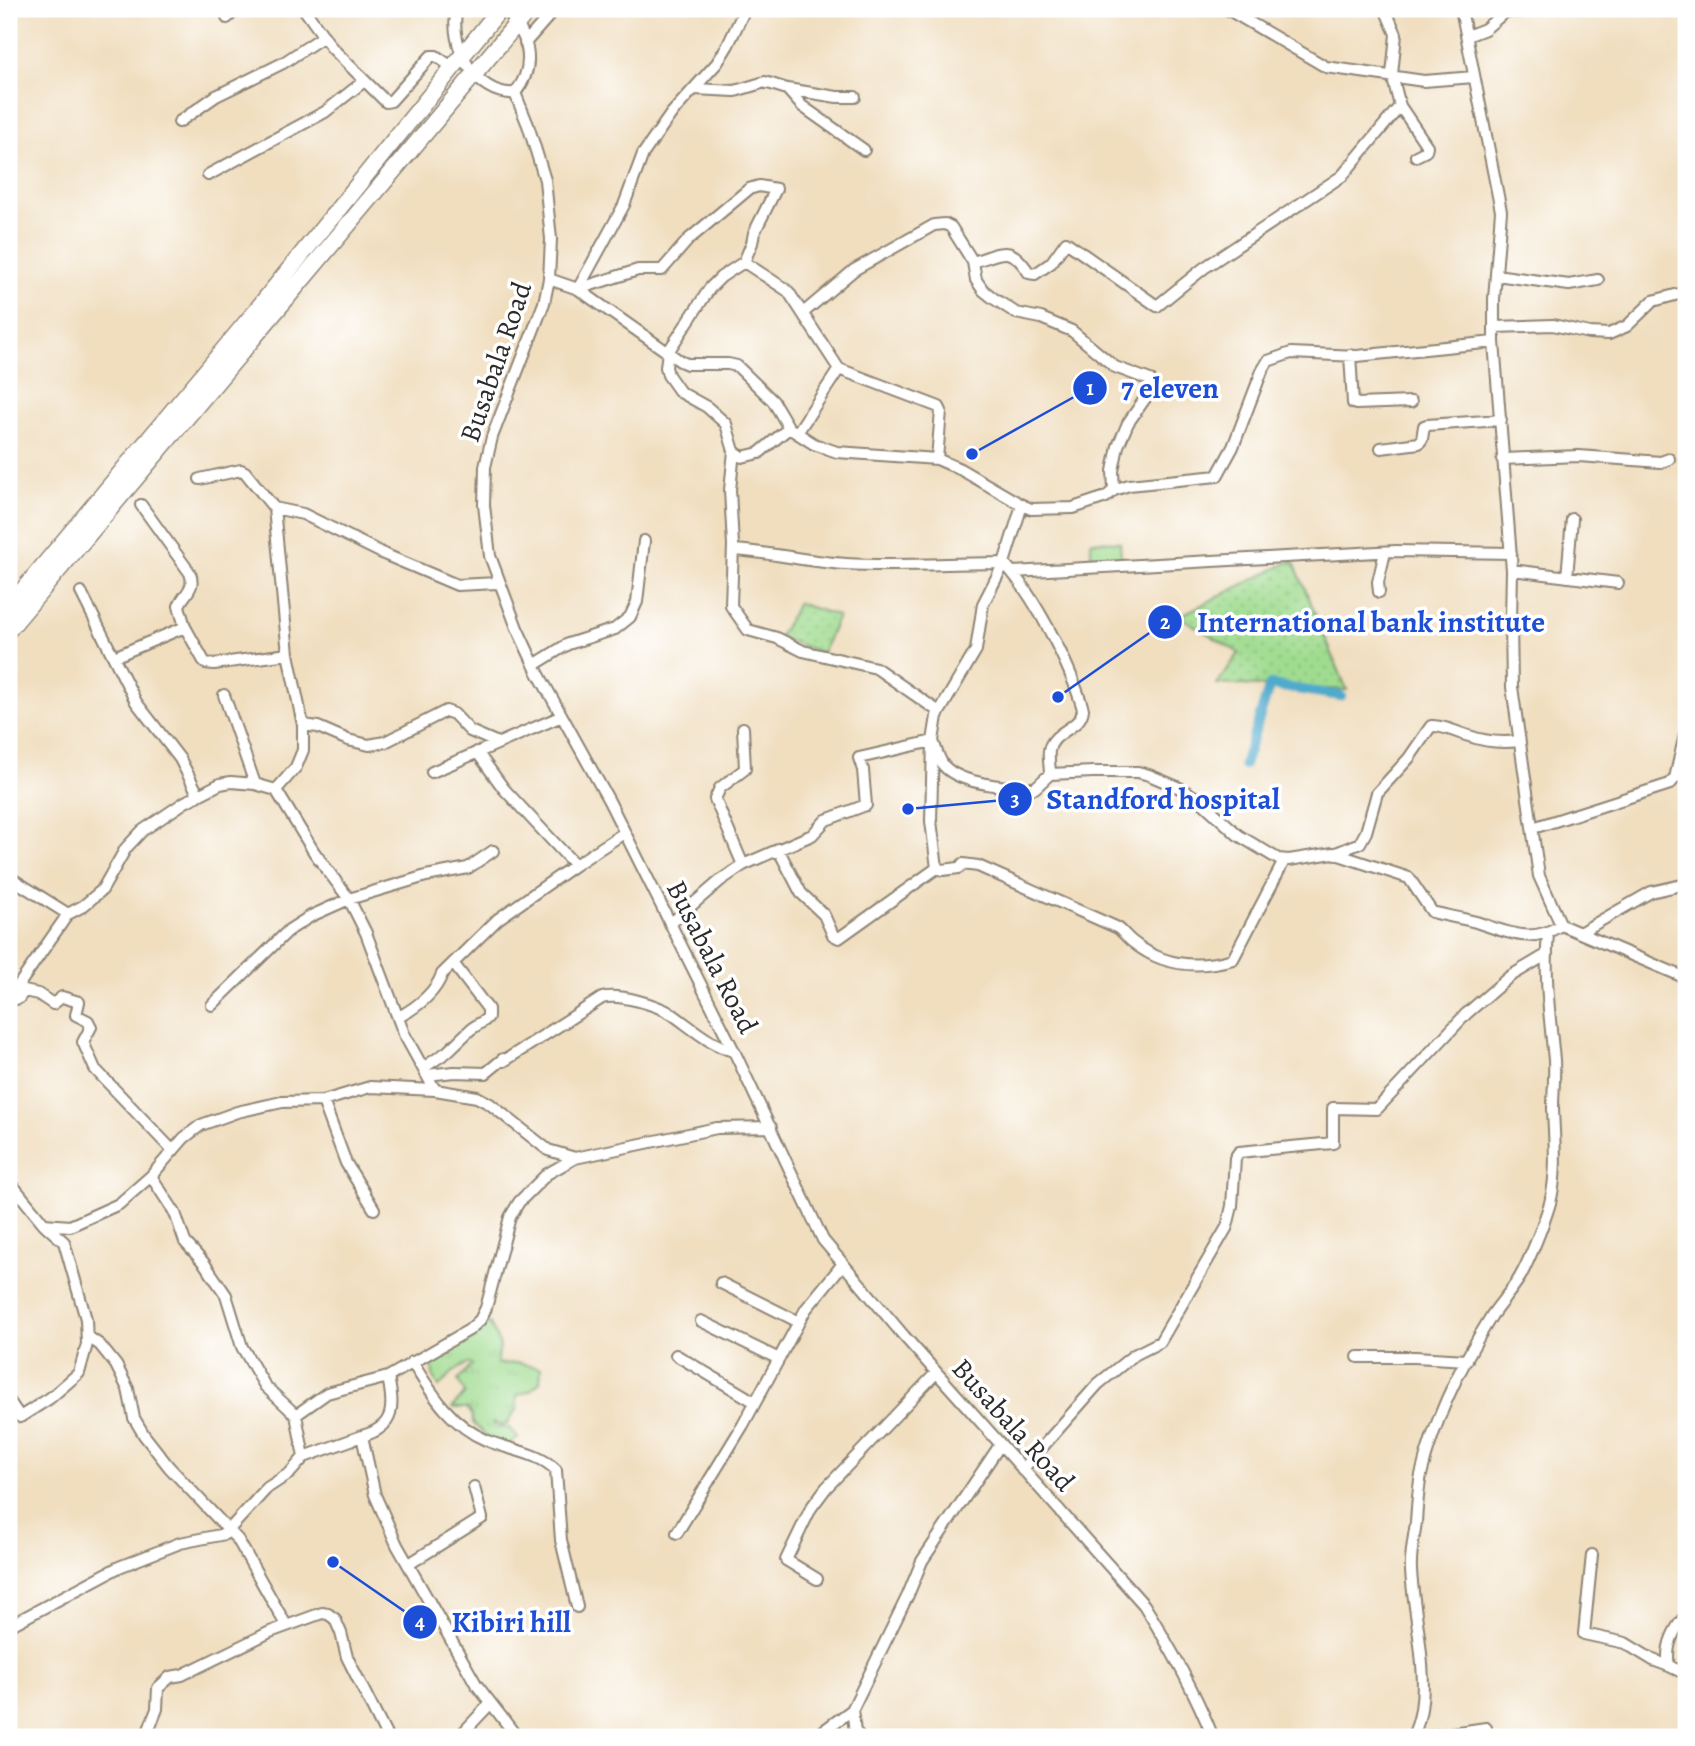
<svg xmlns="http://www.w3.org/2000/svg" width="1695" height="1746" font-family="Alegreya,serif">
  <defs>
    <pattern id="grass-tufts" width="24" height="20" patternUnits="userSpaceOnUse" patternTransform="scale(1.75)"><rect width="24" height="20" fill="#a0dc90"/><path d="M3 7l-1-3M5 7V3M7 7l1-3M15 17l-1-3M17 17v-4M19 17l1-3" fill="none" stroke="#8abd7c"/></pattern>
    <pattern id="park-dots" width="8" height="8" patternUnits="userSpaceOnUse" patternTransform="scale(1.75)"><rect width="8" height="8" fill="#a0dc90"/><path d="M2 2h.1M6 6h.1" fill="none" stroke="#8abd7c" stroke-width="1.8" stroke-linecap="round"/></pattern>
  </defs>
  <rect width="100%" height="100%" fill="#fff"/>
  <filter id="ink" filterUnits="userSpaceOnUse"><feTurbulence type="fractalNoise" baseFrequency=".0143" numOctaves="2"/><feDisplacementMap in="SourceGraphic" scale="14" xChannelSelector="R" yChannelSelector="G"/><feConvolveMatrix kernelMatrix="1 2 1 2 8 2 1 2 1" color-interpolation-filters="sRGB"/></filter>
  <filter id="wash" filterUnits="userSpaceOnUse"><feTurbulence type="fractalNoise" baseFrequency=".00686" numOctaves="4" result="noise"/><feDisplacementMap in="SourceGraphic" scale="28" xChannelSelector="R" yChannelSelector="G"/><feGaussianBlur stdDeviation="1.57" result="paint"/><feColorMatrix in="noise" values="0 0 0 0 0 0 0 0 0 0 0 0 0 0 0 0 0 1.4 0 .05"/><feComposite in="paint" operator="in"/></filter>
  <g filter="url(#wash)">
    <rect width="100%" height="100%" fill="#f0debf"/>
    <!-- grass -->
    <path fill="url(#grass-tufts)" stroke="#66845e" stroke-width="2" d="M490,1323L500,1346L497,1364L519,1363L541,1368L540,1382L530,1391L517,1395V1409L506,1425L493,1423L497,1427L509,1428L518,1438L507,1445L487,1437L473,1423L472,1415L467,1408H452L465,1393L458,1380L472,1365L468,1363L452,1373L439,1387L433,1375L431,1359L447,1344Z"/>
    <!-- park -->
    <path fill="url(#park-dots)" stroke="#66845e" stroke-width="2" d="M1293,560L1347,690L1217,684L1239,653L1179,616Z
      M798,603L838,616L822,653L779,637Z"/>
    <!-- pitch -->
    <path fill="#a0dc90" stroke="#66845e" stroke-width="2" d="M1091,541L1120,542L1121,558L1091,556Z"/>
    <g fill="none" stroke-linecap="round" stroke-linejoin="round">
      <!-- canal -->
      <path stroke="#4faacc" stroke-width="10" d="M1244,765L1270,685L1341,696"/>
    </g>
  </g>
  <g filter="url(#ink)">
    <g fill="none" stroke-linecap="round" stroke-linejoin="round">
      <defs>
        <path id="minor" d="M304,9L332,48L386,102L391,101L431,56H436L452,67
          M457,9C448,44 475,96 515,93C538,65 528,33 505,9
          M1227,9L1326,67L1424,81L1474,77
          M1461,9L1501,211L1494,299V342L1512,570L1511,621L1512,687L1539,876L1561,925L1686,978
          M227,18L237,9
          M1467,36L1485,29L1506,11L1515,12L1542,9
          M525,43L555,9
          M694,89L735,91L765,82L787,89L837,97H855
          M787,89L802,106L864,150
          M515,93L528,125L545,180L551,239L549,279L544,303L492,437L485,467L484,505L490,556L517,628L537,671L609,801L734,1051L823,1240L904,1336L1144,1605C1171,1648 1194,1690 1213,1737
          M1400,106L1427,146L1426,151L1416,156
          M179,122L216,96L283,63L324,36
          M208,175L325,112L363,82
          M744,262L788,291L839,369L797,433
          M973,262C1002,253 1010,243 1029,273L1035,274L1051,263L1066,242L1157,306L1204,268L1342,176L1400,106L1392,75L1396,34L1385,9
          M1496,275L1569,285L1598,280
          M549,279L578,289L624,205L643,154L671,114L717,63L728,45L745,9
          M578,289L680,361L687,364H728L737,366L773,401L789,428L814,444L837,452L937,459L960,469L1022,505L1031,509L1073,508L1106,497L1114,490L1129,485L1217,476L1233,447L1262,371L1268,361L1291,353L1357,356L1494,342
          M578,289L638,270H662L689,239L749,189L759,186L776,189L754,233L752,243L744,262L721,277L710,288L668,352L666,367L668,375L680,392L707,407L726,424L734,451L730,490L733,545L731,606L748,630L777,638L803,651L876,668L938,711
          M803,313L854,270L934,225L945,224L951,227L973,262L976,280L983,290L993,298L1016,313L1041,318L1072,331L1115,367L1150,380L1151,390L1128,423L1118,446L1113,471L1114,490
          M1495,327L1553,325L1589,333L1609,334L1627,326L1653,301L1686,292
          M1350,355L1353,403L1356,404L1411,402
          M839,369L939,407L941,411L937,459
          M1381,448L1419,443L1422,439L1424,426L1427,425L1501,420
          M734,451L742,457L759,453L789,428
          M1502,459L1579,456L1661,462L1669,459
          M200,479L241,470L245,472L274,508L303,514L386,555L457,585L498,583
          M141,505L190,573C196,589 184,593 179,606L185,627L205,663L214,664L288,654
          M1022,505L1004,563L983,604L976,650L937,716L933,741L931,821L937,868L943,870L959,868L963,864L978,866L1118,928C1124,933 1128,939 1134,943C1163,966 1198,969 1233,959L1284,861
          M274,508L288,654L303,725V750L296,767L276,790
          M733,550C771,552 808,562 846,564C898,567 952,563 1004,563C1035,596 1070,665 1083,709C1081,730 1052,730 1049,751C1048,758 1050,767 1050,774
          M1512,570L1618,583
          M1013,572L1396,551L1511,553
          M1567,577L1572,519
          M81,592L136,702L180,759L198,794
          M1379,592L1378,582L1385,552
          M114,657L185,627
          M534,665L568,644L615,629L630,617L637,602L644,541
          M224,695L255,784
          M303,725L318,727L348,740L369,745L385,742L446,711L454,714L470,731L498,743
          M477,752L504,789L575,865L624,833
          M432,772L562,716
          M1533,828L1670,784L1675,778L1686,730
          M778,849L801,893L824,915L833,935L839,938L937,868
          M1336,853L1360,843L1366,832L1377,793L1409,758L1431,726C1444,725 1457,733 1469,736C1486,742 1502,743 1519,741
          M743,865L715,799L720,788L745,769L743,728
          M9,877L68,914
          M670,924L721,880L743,865L812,835L826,820L866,805L863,770L859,758L933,741C936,749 939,760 944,766C961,785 1012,788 1035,788L1050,774L1093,772H1138L1149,775L1182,789L1201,801L1238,835L1278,859L1289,860L1333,853L1409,878L1432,912C1447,916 1462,918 1476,922C1507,932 1531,945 1561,925
          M1581,932L1651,892L1686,884
          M9,999L68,914L83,906L102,890L126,848L142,831L185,802L220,784L231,782L255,784L276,790L314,852L349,899L366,933L404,1034L435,1090
          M9,1001L19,998L24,991L38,994L53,1004L62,997L79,1002L76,1015L88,1021L91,1027L83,1042L95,1069L173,1151
          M212,1005L289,930L311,916L349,899L426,876L468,868L493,851
          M399,1017C417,1007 435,994 442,974L498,919L575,865
          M423,1068L447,1052L471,1029L485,1020L488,1017V1009L453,963
          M427,1075L454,1072L486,1073L503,1059L504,1061L602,998C619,993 657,1005 672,1014C692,1028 710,1045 734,1051
          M323,1101L346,1163L374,1209
          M9,1181L44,1224L70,1226L119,1204L151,1176L184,1138L201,1125L237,1112L282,1102L323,1101L370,1087L435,1090L477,1097L490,1104L548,1150L575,1158
          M721,1283L799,1322
          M701,1321L779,1359
          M87,1336L100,1345L116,1365L128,1389L134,1418L144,1435L169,1467L238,1540L286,1625
          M676,1355L755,1402
          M1358,1357H1415L1467,1360
          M412,1362C431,1392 450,1425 486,1440C508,1450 538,1452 556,1470L561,1540L577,1607
          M9,1401L20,1417L50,1398L79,1373L87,1344L86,1319L64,1242L45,1225
          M296,1415L327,1393L388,1377
          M304,1457L362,1436
          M1022,1470L1098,1384L1134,1355L1160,1342L1227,1227L1232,1206L1235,1158L1239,1152L1333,1143V1108L1377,1109L1466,1014L1509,977L1546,955
          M677,1533L743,1425L806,1309L842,1265
          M1592,1555L1584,1634L1625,1643L1653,1660L1669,1666
          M409,1564L482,1518L474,1487
          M817,1579L786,1560L811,1508L826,1488L936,1373
          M1686,1615C1674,1629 1665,1647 1669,1666L1686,1674
          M9,1626L119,1567L180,1543L225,1534L267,1488L290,1473L304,1457L296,1415L265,1386L242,1347L226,1295L204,1263L185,1242L175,1213L151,1176
          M852,1710L855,1731L860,1737
          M146,1737L157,1709L158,1688L170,1677L182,1675L270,1632L322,1613L328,1614L335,1619L341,1633L347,1657L387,1737
          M459,1737L490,1704
          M517,1737L476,1684L397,1545L375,1495L362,1436C396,1427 394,1406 388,1377L469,1330L480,1320L486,1308L510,1217L519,1202L547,1174L575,1158L717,1128L771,1127
          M815,1737L852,1710L908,1595L922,1561L1000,1445
          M1412,1737C1436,1693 1413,1617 1411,1570C1410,1554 1414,1538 1416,1522C1417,1507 1418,1490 1421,1475C1434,1420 1462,1363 1492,1315C1501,1302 1512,1290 1520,1277C1530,1259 1544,1223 1550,1203C1558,1171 1554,1140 1553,1108C1553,1092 1555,1076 1554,1060C1550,1018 1544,976 1548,933
          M1424,1737L1486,1728"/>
        <path id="highway" d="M9,607L251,317L500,9
          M9,629L529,9"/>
      </defs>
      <!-- minor casing -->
      <use href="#minor" stroke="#8e8475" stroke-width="14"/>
      <!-- highway casing -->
      <use href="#highway" stroke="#8e8475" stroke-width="19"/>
      <!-- minor -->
      <use href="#minor" stroke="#fff" stroke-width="10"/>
      <!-- highway -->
      <use href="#highway" stroke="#fff" stroke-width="16"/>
    </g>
  </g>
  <g text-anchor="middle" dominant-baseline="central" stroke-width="7" stroke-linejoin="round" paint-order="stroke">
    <!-- street labels -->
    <g font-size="28" fill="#2b2b2b" stroke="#fff">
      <text transform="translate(496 362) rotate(-71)">Busabala Road</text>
      <text transform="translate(712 957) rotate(63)">Busabala Road</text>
      <text transform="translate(1013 1425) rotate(48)">Busabala Road</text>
    </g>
  </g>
  <!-- callouts -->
  <path fill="none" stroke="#1d4ed8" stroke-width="2.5" d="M972 454L1090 388M1058 697L1165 622M908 809L1015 799M333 1562L420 1622"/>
  <g fill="#1d4ed8" stroke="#fff" stroke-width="2.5">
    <circle cx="972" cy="454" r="7"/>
    <circle cx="1058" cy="697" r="7"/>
    <circle cx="908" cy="809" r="7"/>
    <circle cx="333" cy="1562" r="7"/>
    <circle cx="1090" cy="388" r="18"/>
    <circle cx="1165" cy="622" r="18"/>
    <circle cx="1015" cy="799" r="18"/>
    <circle cx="420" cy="1622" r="18"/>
  </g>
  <g font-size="21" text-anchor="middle" font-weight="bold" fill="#fff">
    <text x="1090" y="395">1</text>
    <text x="1165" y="629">2</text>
    <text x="1015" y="806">3</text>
    <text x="420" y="1629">4</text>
  </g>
  <g font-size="30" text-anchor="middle" font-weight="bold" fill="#1d4ed8" stroke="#fff" stroke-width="7" stroke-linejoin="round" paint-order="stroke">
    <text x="1170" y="398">7 eleven</text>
    <text x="1371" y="632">International bank institute</text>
    <text x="1163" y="809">Standford hospital</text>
    <text x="511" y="1632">Kibiri hill</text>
  </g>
  <!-- margin -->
  <rect width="1695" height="1746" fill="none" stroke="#fff" stroke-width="35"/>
</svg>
